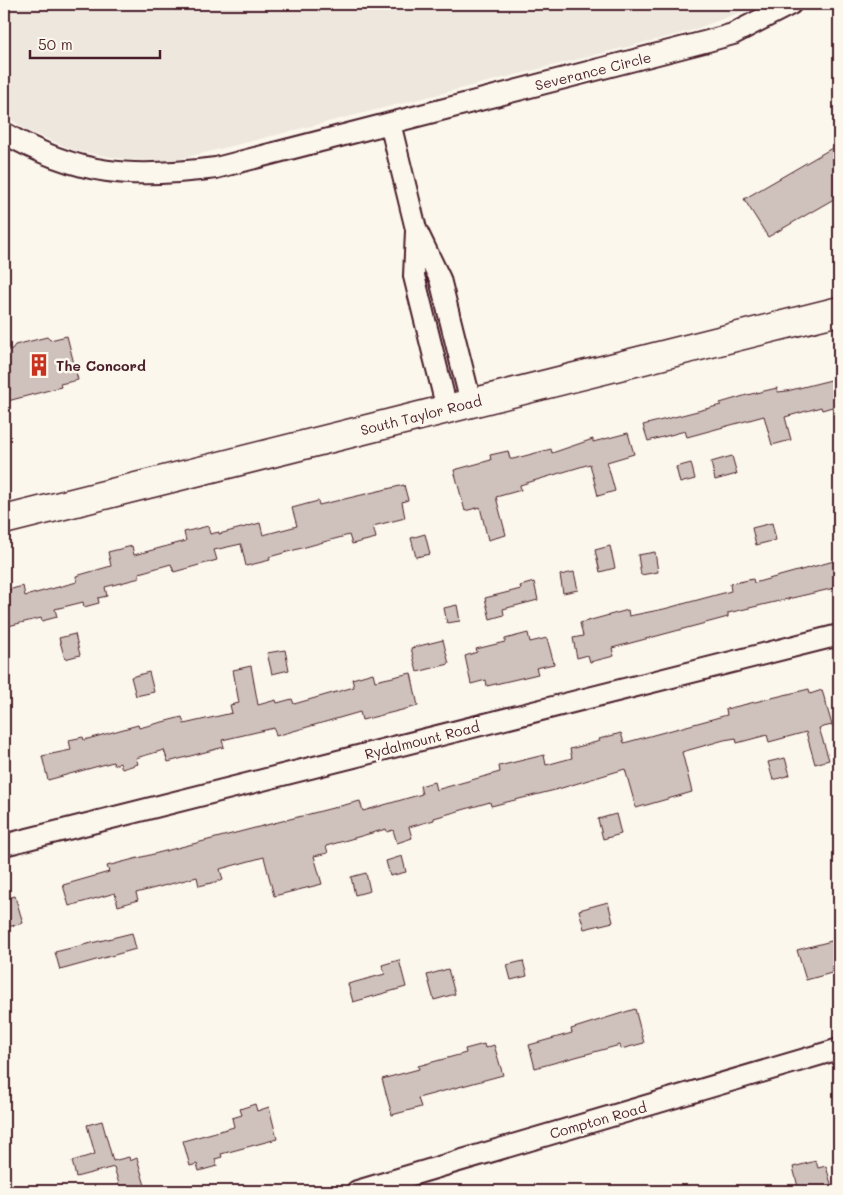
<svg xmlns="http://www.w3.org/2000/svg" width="843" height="1195" font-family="Mali,sans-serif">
  <rect width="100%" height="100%" fill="#fbf7ec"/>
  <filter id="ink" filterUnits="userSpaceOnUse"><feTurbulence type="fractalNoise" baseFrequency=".02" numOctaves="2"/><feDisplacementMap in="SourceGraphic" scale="10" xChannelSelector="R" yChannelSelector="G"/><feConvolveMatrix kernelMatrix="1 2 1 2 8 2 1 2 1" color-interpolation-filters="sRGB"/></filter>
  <g filter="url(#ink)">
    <!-- built -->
    <path fill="#eee7de" d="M4,4H763L687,32L172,161L130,160L76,151L26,130L4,115Z"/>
    <!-- building -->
    <path fill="#cfc2bc" stroke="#4a1f2b" d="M839,144V196L768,237L744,199Z
      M67,336L78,380L60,384L61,387L4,402V351L12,349L15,345L47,337L50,340Z
      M839,378V405L822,410L821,407L785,417L791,440L772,445L764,416L687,437L685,431L648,441L643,425L721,405L720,403L747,395L777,388L778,392L787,391Z
      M628,433L634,454L607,462L615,491L598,496L590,464L520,485L521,490L496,497L506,535L488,540L480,507L465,511L454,470L491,460L490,455L508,451L510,459H513L551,449L552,453L593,439V442Z
      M732,456L737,474L715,480L711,462Z
      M691,463L695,479L680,483L676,467Z
      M404,485L408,500L402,502L405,518L373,526L376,538L352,544L349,535L269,557L270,560L246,566L241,544L214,550L217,560L174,572L171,564L139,573L140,578L105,587L107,596L98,598L99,603L84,607L83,602L55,609L57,617L42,621L41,618L4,627V591L23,586L25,596L77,582L76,576L111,566L108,552L132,546L134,555L186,541L184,532L208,526L210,534L219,532V534L260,523L263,535L297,526L292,508L318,501L319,505Z
      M772,523L776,540L756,545L752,528Z
      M425,534L430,554L416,557L411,538Z
      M610,546L615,568L600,572L595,550Z
      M655,552L658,572L641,575L638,555Z
      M834,561L839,587L728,613V617L612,648L614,656L590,662L588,655L577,658L573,638L583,636L580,623L628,610L629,616L664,609L731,591L730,584L753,579L754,583Z
      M574,572L578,590L563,593L560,575Z
      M534,582L538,600L503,609L504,615L490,619L485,598L521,589L520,586Z
      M457,605L460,621L447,623L444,608Z
      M528,633L530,642L547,638L554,664L536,668L538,674L487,686L486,680L471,684L465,656L477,652L476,649L505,642V639Z
      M75,634L80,655L65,659L59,638Z
      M443,640L449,664L417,672L411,648Z
      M285,650L289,670L272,674L267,653Z
      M251,666L258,705L276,700L277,703L292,699L294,704L354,687L352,679L373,673L375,681L411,673L418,706L362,720L360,712L276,736L274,728L222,740L224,747L168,762L164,750L136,758L138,764L122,769L120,763L114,765L113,762L48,780L42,756L71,750L69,740L83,737L84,740L138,725L139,728L182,717L184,724L232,713L230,705L239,703L233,670Z
      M149,672L154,692L136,696L131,677Z
      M809,689L810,694L822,690L832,725L819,728L829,760L815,764L806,732L769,742L767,735L737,743L736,738L724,740L682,752L692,792L636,808L625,769L555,790L491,806L490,802L434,818V820L409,827L412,838L397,843L393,830L387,832L386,829L326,846L328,853L314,856L322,884L274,896L264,857L220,869L223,880L199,886L197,877L136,893L138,900L118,906L115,893L69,906L63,885L109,872L107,866L360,801L363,811L422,794L420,786L434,782L436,790L500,772L499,766L544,755L546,765L572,758L570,749L600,741L599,739L621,733L624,743L727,715L726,709Z
      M785,758L790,775L773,780L768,762Z
      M616,814L621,834L603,839L598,819Z
      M402,856L406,872L390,876L386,861Z
      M366,873L370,891L355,895L351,877Z
      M15,896L23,923L4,928V899Z
      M608,902L613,922L584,929L579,910Z
      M132,933L136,949L60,970L55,952Z
      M839,939V971L806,980L797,950Z
      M399,960L406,987L353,1002L348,984L385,974L382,965Z
      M523,961L527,976L511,980L507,965Z
      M448,969L455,994L434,1000L427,975Z
      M635,1009L644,1043L621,1049L620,1045L535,1068L529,1045L572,1033L571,1029Z
      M484,1044L485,1048L494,1045L503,1075L418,1098L421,1107L392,1115L382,1079L419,1069L418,1066L466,1053L465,1049Z
      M255,1104L257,1111L269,1107L277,1139L221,1154L222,1157L215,1159L217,1166L199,1171L197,1164L190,1166L183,1141L234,1127L232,1118L242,1115L240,1109Z
      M102,1121L113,1161L129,1157L130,1161L137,1158L146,1189L121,1191L114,1167L76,1177L72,1161L95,1154L87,1125Z
      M816,1161L818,1168L826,1166L833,1191H799L793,1167Z"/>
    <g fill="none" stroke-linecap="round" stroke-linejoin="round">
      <defs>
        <path id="minor" d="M390,123L416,229L440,279L471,403
          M4,133C79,176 131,179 216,168L708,41L733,34L791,4
          M416,231L414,276L447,409
          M4,845L839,635
          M357,1191L839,1049"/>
        <path id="secondary" d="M4,520L839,311"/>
      </defs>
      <!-- minor casing -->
      <use href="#minor" stroke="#4a1f2b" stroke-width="24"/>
      <!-- secondary casing -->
      <use href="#secondary" stroke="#4a1f2b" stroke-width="31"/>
      <!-- minor -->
      <use href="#minor" stroke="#fbf7ec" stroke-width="20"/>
      <!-- secondary -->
      <use href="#secondary" stroke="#fbf7ec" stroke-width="28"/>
    </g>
  </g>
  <!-- icons -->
  <defs>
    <symbol id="building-bare" viewBox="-9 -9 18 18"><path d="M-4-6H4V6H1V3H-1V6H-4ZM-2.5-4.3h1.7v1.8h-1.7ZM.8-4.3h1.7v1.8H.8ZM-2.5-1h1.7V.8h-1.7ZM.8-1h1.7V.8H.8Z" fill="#c8321e" stroke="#fbf7ec" stroke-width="2.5" paint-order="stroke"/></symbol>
  </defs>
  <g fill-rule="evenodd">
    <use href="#building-bare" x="23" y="349" width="32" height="32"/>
  </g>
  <g text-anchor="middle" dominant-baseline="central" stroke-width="5" stroke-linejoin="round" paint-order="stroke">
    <!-- street labels -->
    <g font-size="14" fill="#4a1f2b" stroke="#fbf7ec">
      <text transform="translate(593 71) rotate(-14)">Severance Circle</text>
      <text transform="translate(421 415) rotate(-14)">South Taylor Road</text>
      <text transform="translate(422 740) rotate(-14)">Rydalmount Road</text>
      <text transform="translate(598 1120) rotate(-16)">Compton Road</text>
    </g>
    <!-- poi labels -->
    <g font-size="14" font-weight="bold" fill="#4a1f2b" stroke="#fbf7ec" text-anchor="start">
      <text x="56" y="365">The Concord</text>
    </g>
  </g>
  <!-- margin -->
  <rect width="843" height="1195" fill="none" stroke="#fbf7ec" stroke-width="20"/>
  <rect x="10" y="10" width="823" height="1175" fill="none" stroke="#4a1f2b" stroke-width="2" filter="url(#ink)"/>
  <!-- scale -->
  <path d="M30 50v8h130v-8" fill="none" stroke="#4a1f2b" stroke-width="2.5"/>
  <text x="38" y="50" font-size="15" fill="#4a1f2b" stroke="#fbf7ec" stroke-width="4" paint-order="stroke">50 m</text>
</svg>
